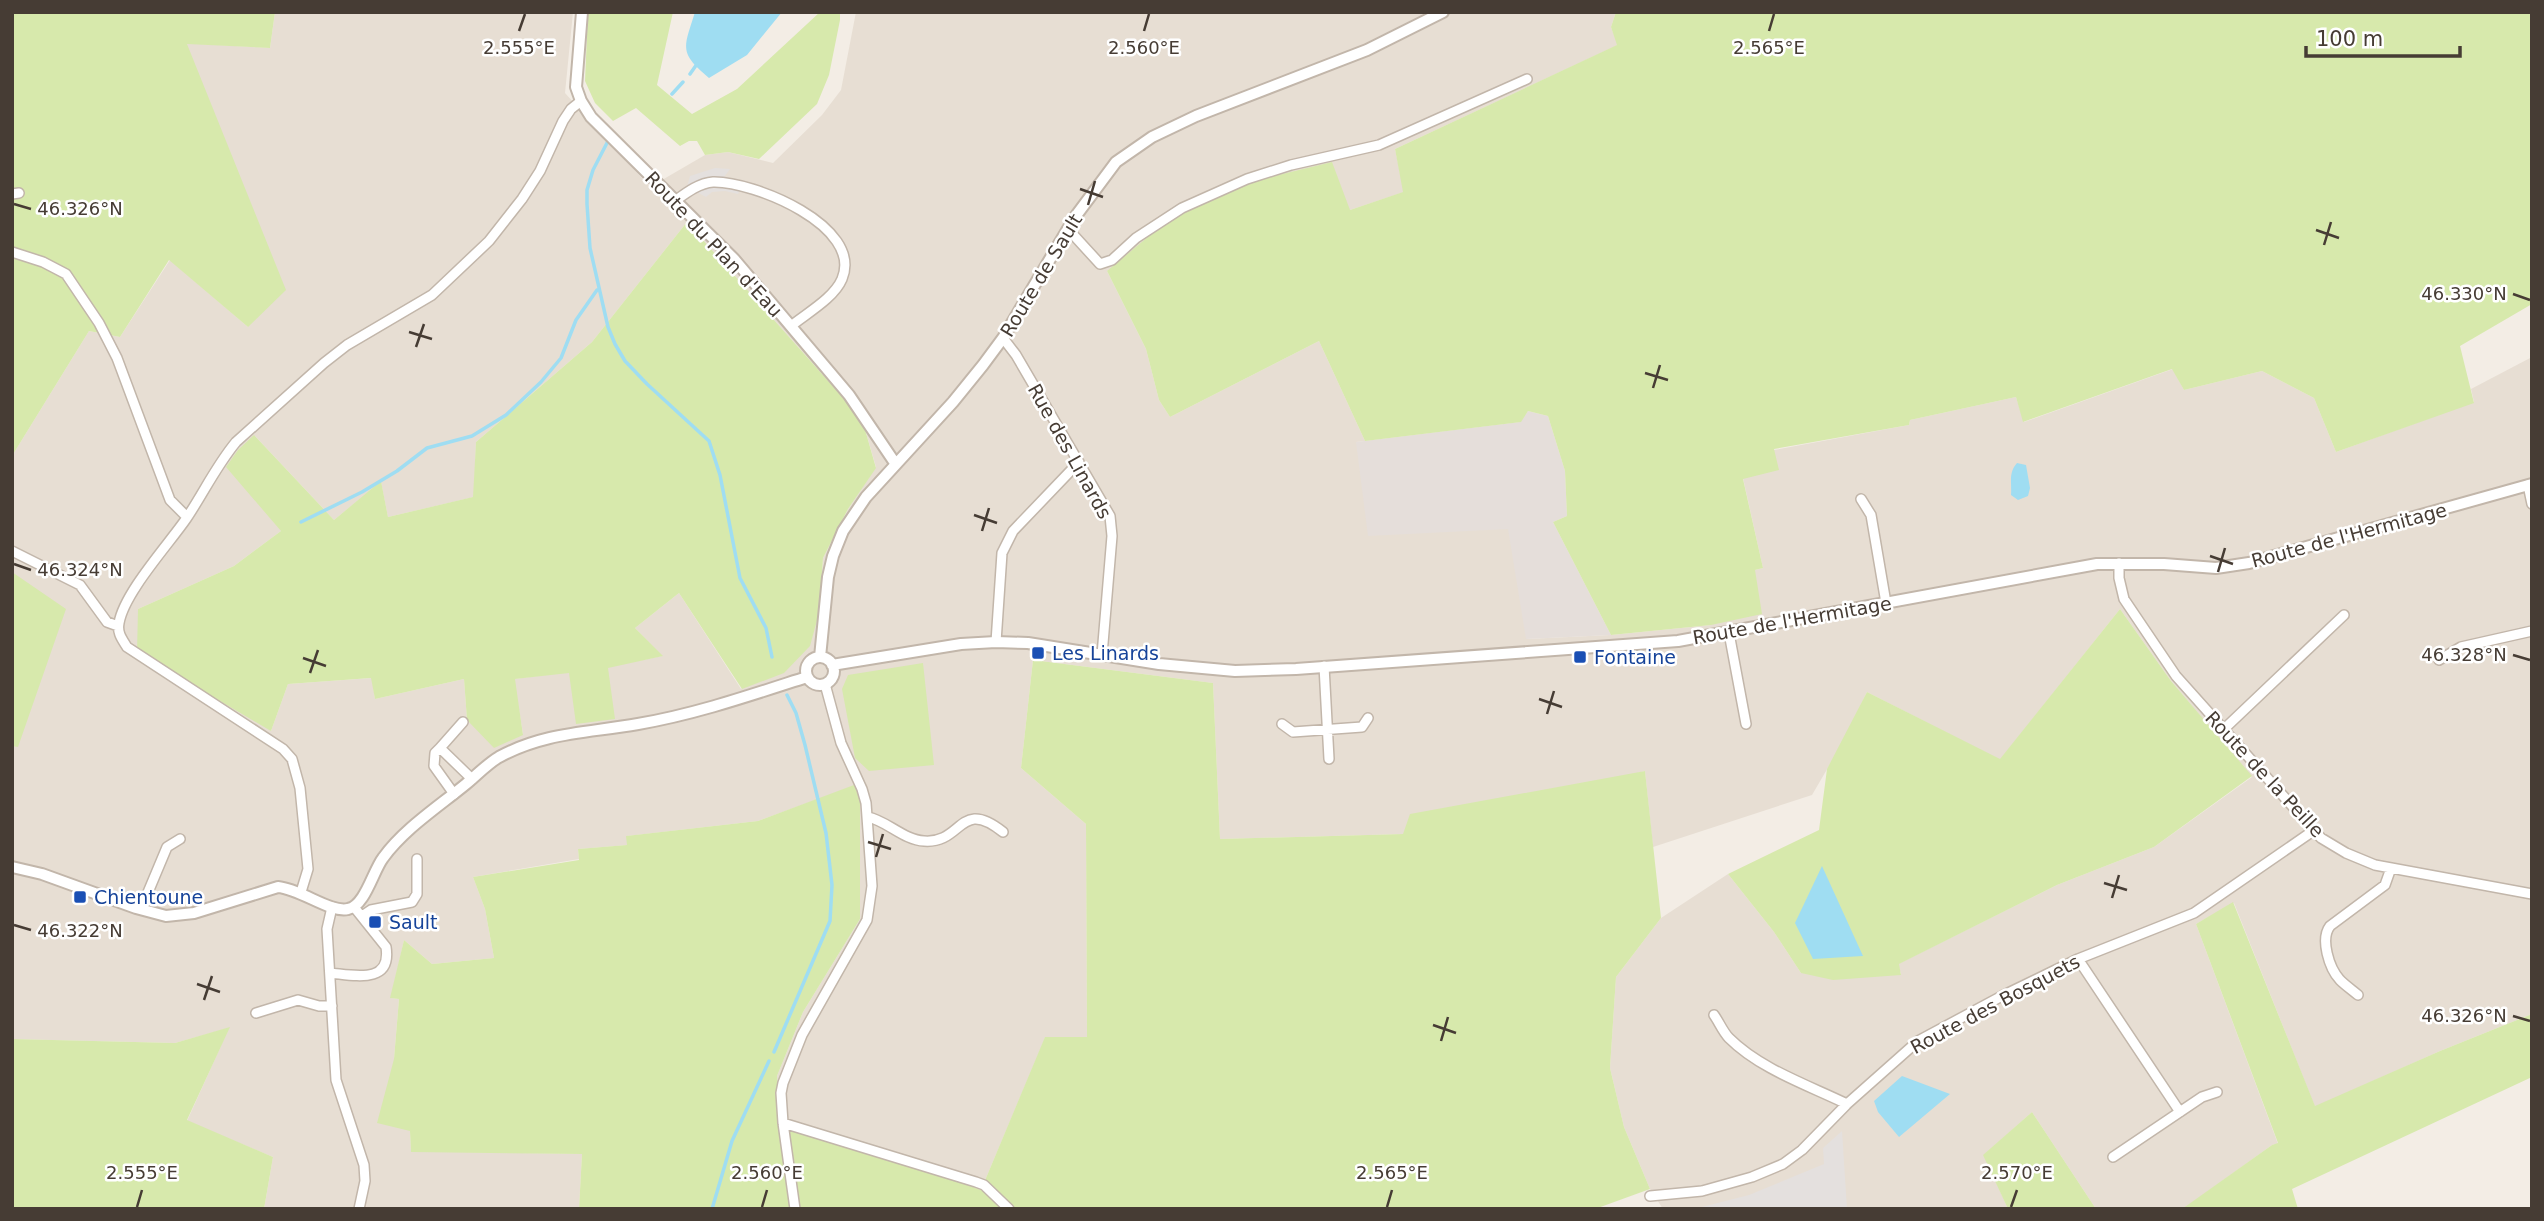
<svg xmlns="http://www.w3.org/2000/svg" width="2544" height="1221" font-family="'DejaVu Sans',sans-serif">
  <rect width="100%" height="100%" fill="#f3ede5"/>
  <!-- residential -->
  <path fill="#e7ded3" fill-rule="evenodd" d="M275,12H573L565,93L650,187L705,155L728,152L773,163L822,115L841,90L856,12H1616L1611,27L1618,45L1395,149L1404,192L1350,210L1107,271L1146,349L1159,400L1170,417L1319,341L1365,441L1356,442L1509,529L1527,639L1611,635L1711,625L1755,570L1763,568L1743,478L1774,450L1909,425L1910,420L2016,397L2024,422L2173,369L2184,390L2262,371L2314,398L2336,452L2474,402L2471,389L2532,357V1014L2440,1051L2315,1107L2234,903L2196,924L2278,1144L2272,1145L2186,1207L2182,1209H2096L2032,1112L1984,1155L2008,1209H1663L1650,1189L1624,1127L1610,1068L1616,977L1661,918L1728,874L1774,932L1801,973L1901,974L1898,964L2057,885L2154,847L2252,777L2171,681L2120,609L2000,760L1867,692L1840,747L1812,795L1653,847L1645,771L1403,834L1220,839L1213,683L1033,660L1021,768L1086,824L1087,1038H1045L981,1190L781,1118L777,1076L803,1012L860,919L854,786L758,821L627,836L628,845L578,849L579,859L473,877L485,909L494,958L432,964L404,940L391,998L399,999L394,1059L410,1131L411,1151L582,1154L579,1209H264L273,1157L187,1121L229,1028L175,1043L12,1039V456L89,331L120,337L170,260L248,327L186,43L270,48ZM687,222L862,419L876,467L848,509L823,558L819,613L741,689L679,593L635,628L662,656L608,667L514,679L523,734L467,720L464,679L375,699L372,678L288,684L271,731L138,609L234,566L281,531L255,436L334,520L381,482L388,517L474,497L476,442L592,342Z"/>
  <!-- industrial -->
  <path fill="#e5deda" d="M1528,411L1548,416L1565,471L1567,516L1553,522L1611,635L1526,639L1508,529L1368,536L1356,442L1520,422Z"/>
  <!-- green -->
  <path fill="#d7e9ac" d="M12,12H275L270,48L187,44L286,290L248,327L169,260L120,337L89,331L12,456Z
    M588,12H673L657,85L692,114L737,89L820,12H840V20L829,75L817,104L759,159L728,152L705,155L697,141H689L680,146L636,108L613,121L595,103L585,81Z
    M1616,12H2532V304L2460,346L2474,403L2336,452L2314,398L2262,371L2184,390L2172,369L2023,422L2016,397L1910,420L1909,425L1774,449L1779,470L1743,479L1763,568L1755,570L1762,614L1711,625L1611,635L1553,522L1567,516L1565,471L1548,416L1528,411L1521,422L1365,441L1319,341L1170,417L1159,400L1146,349L1107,271L1185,206L1254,181L1332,162L1350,210L1403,192L1395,149L1617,45L1611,27Z
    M687,222L862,419L876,468L848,509L823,558L819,613L810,646L784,673L742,689L679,593L635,628L663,656L608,668L615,719L576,724L569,673L515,679L523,735L494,748L467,720L464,679L375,699L371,678L288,684L271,731L137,652L138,609L234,566L281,531L226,467L238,450L254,435L334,520L381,481L388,517L473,497L476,442L592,342Z
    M12,572L66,609L18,747L12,746Z
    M2120,609L2171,681L2252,776L2154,847L2057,885L1899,964L1901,975L1833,980L1801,973L1774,932L1728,874L1819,830L1827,769L1867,692L2000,759Z
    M1033,660L1213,683L1220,839L1403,834L1410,814L1645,771L1661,918L1616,977L1610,1068L1624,1127L1650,1189L1595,1209H579L582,1154L411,1152L410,1131L377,1123L394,1059L399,999L390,998L404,940L432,964L494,958L485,909L473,877L579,860L578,849L627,845L626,836L758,821L854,785L860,798V919L803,1012L777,1076L781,1117L981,1190L1045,1037H1087L1086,824L1021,768Z
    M923,663L934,765L869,771L855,758L842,689L848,675Z
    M2233,902L2315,1106L2440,1051L2532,1014V1077L2292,1189L2298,1209H2182L2272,1145L2278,1143L2196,924Z
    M230,1027L187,1120L273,1157L264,1209H12V1039L175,1043Z
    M2032,1112L2096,1209H2008L1983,1155Z"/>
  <!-- parking -->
  <path fill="#e4e0de" d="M715,168L730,169L724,177L744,181L738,194L725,191L712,192L706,197L687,187L690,176Z
    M1842,1131L1847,1209H1694L1749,1195L1824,1164L1823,1148Z"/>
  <!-- water -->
  <path fill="#9fddf2" d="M695,12H782L747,55L709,78C678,52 684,48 695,12Z
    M2017,463L2026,465L2030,488L2028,496L2018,500L2011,495C2012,483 2008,473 2017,463Z
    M1822,866L1863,956L1813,959L1795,923Z
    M1902,1076L1950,1094L1899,1137L1878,1112L1874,1101Z"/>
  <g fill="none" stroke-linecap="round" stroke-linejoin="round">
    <!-- stream -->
    <path stroke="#9fddf2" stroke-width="3.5" d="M690,74L697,64
      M672,94L683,82
      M608,141L593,170L587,190V204L590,248L608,327L615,344L625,361L647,384L709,441L720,475L740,578L766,628L772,657
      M301,522L362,492L397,471L427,448L472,436L506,415L541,382L561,358L576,320L597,290
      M774,1052L830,921L832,885L826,833L805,745L796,713L787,695
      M712,1209L732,1141L769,1061"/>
    <defs>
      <path id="minor" d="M12,194L19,193
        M675,201C686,193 699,183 713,182C753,181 864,226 842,279C834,298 807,313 791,326
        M1068,229L1100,264L1112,260L1136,238L1182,208L1247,179L1291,165L1379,145L1527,79
        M12,252L43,262L66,274L99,323L117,358L170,500L187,517
        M1003,338L1016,355L1110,516L1112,536L1102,655
        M2528,485L2532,504
        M1861,499L1871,515L1886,603
        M12,551L80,585L107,622L118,626
        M2119,563V578L2124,599L2176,676L2321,838L2346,853L2375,865L2532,894
        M1729,633L1746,724
        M996,642L1002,553L1013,531L1079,462
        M2439,660L2461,647L2532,631
        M1324,666L1329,759
        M463,722L440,748L472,779
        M1282,724L1293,732L1362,727L1368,718
        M2223,730L2344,615
        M440,748L435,753L434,766L454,794
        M868,817C887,821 904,840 924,841C963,844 959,797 1003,832
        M301,892L308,869L300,788L292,759L283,749L127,647C122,639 117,633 119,623C124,593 168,545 186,519C203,494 216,466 236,442L324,363L347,345L432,295L489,241L522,199L540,171L563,121L571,109L581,101
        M332,907L327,929L336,1080L364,1165L365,1181L359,1209
        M141,909L167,847L180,839
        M362,916L371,910L412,902L417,894V859
        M2078,959L2180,1112
        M330,973C353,975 392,985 386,947L354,907
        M2358,995C2352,990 2345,985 2340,980C2329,968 2320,939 2330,926L2385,885L2391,868
        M256,1013L298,1000L319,1006H332
        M1714,1015C1719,1022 1723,1032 1729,1038C1760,1069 1808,1085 1847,1104
        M783,1123L976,1182L984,1185L1009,1209
        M2113,1157L2202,1097L2217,1092
        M1650,1196L1702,1191L1752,1177L1783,1164L1802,1150L1847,1104L1918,1041L2002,996L2078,959L2194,913L2313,831
        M795,1209L783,1123L781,1093L783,1083L802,1035L867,920L872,886L866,803L862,789L841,743L825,684"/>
      <path id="tertiary" d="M582,12L576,87L581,101L591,117L734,259L849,395L895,463
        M820,657L828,577L833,556L843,531L866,497L953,402L983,365L1003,338L1075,217L1116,162L1152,137L1196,116L1367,50L1443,12
        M806 671a14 14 0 1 1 28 0a14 14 0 1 1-28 0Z
        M832,665L961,644L996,642L1028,643L1159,664L1235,671L1296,669L1678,641L2097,564H2164L2216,568L2249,563L2532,484
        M12,867L42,874L136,908L166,916L194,913L278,887C301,889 330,913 348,909C365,906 373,871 383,858C404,829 438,807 466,784C477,775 487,764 499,757C545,732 588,733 638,724C696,714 751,695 807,677"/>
    </defs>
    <!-- minor casing -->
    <use href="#minor" stroke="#c2b6aa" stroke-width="12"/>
    <!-- tertiary casing -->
    <use href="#tertiary" stroke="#c2b6aa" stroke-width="14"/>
    <!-- minor -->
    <use href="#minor" stroke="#fff" stroke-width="9"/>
    <!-- tertiary -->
    <use href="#tertiary" stroke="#fff" stroke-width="10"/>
  </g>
  <!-- ticks -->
  <path fill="none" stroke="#463c34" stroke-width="2.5" d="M519,31L525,14M1144,31L1149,14M1769,31L1774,14M1080,189L1103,197M14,204L31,209M1088,205L1095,181M2316,230L2339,238M2324,245L2331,222M2513,294L2530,300M409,332L432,339M416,347L424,324M1645,373L1668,380M1653,388L1660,365M974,515L997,523M982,531L989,508M2210,556L2233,564M14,564L31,570M2218,572L2225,548M2513,655L2530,660M303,658L326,666M310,673L318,650M1539,699L1562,707M1547,714L1554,691M868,842L891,849M876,857L883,834M2104,883L2127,890M2112,898L2119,875M14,925L31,930M197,984L220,992M204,1000L212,976M2513,1016L2530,1021M1433,1025L1456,1033M1441,1041L1448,1017M137,1207L142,1190M762,1207L767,1190M1387,1207L1392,1190M2011,1207L2017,1190"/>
  <!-- markers -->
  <g fill="#1a4fb4" stroke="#fff" stroke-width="2.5">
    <rect x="1031" y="646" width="14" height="14" rx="3.5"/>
    <rect x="1573" y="650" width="14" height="14" rx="3.5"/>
    <rect x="73" y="890" width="14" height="14" rx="3.5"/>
    <rect x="368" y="915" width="14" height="14" rx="3.5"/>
  </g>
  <g text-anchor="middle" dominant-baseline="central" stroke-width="5" stroke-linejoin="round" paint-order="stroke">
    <!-- street labels -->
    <g font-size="19" fill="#463c34" stroke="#fff">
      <text transform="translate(714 244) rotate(47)">Route du Plan d'Eau</text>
      <text transform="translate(1041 275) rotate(-59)">Route de Sault</text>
      <text transform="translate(1070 451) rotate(61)">Rue des Linards</text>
      <text transform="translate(2349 535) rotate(-15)">Route de l'Hermitage</text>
      <text transform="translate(1792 620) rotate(-10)">Route de l'Hermitage</text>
      <text transform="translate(2265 774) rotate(47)">Route de la Peille</text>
      <text transform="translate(1995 1004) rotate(-28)">Route des Bosquets</text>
    </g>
    <!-- transit labels -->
    <g font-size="19" fill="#164399" stroke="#fff" text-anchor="start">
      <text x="1052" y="653">Les Linards</text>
      <text x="1594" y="657">Fontaine</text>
      <text x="94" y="897">Chientoune</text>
      <text x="389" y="922">Sault</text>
    </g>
  </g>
  <g font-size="18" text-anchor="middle" fill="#463c34" stroke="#fff" stroke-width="5" stroke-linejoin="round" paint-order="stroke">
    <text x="519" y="54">2.555°E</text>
    <text x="1144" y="54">2.560°E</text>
    <text x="1769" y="54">2.565°E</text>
    <text x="80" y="215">46.326°N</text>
    <text x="2464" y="300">46.330°N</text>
    <text x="80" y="576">46.324°N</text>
    <text x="2464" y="661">46.328°N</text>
    <text x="80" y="937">46.322°N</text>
    <text x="2464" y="1022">46.326°N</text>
    <text x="142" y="1179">2.555°E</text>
    <text x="767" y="1179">2.560°E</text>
    <text x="1392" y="1179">2.565°E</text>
    <text x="2017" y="1179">2.570°E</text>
  </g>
  <!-- border -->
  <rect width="2544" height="1221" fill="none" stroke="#463c34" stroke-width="28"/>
  <!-- scale -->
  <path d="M2306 46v10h154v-10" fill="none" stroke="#463c34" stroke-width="3.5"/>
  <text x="2316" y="46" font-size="21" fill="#463c34" stroke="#ffffff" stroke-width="5" paint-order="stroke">100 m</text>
</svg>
